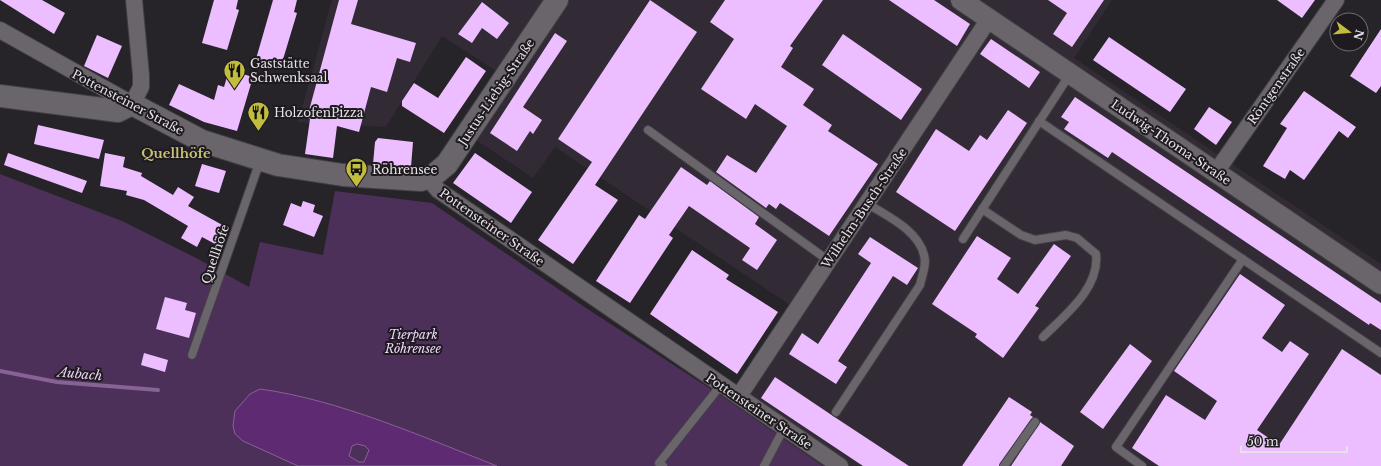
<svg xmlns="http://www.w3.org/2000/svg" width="1381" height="466" font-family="'Libre Baskerville',serif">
  <rect width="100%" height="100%" fill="#272429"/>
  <!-- built -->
  <path fill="#322a35" d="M332,0H1112L1074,58L1381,264V466H823L729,401L790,305L555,147L533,178L473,138L512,81L442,36L386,127L298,122Z"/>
  <!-- green -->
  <path fill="#4d3059" d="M0,174L122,221L198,259L249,287L260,242L323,255L335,191L432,203L586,308L729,401L823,466H0Z"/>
  <!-- water -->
  <path fill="#5e2a71" stroke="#876294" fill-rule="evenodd" d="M260,389C340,400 423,437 497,466H298L243,441L235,434L233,426L235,411L250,394ZM357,444L365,446L369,450L364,462H359L349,456L352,446Z"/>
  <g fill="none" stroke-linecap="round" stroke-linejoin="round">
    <!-- stream -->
    <path stroke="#876294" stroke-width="4" d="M0,371L57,382L158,390"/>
  </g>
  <!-- building -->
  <path fill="#ecbeff" d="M0,0H42L65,13L54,34Z
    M214,0H238L236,9L239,10L227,50L202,43Z
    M273,0H297L294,12L297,13L281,66L256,59Z
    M339,0H358L351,24L416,43L410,62L397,58L387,92L371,87L359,132L337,126L333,158L305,154L310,119L307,118Z
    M650,0L697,32L595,185L618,200L573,264L538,240L592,162L558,139Z
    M725,0H823L790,46L793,48L781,67L814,89L803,105L832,125L828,131L878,164L829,236L780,203L776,209L769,204L766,208L716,172L727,155L756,173L787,126L755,104L746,119L701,89L734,39L710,22Z
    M889,0H934L970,24L957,46Z
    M1048,0H1104L1072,47L1053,34L1067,13Z
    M1277,0H1315L1302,18Z
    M482,2L509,23L497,39L482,28L472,43L458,34Z
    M1381,29V86L1376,93L1350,76Z
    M555,33L567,41L523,107L542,120L533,134L530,131L517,151L490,133Z
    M843,34L922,89L901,120L822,65Z
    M97,35L122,46L108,78L84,66Z
    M1109,37L1186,89L1170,112L1093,60Z
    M991,39L1040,72L1029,88L980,54Z
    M466,57L486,71L444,133L402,106V101L414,83L438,98Z
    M229,70L253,77L237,131L204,122L169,105L179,84L214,100L218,85L224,87Z
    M1304,91L1356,127L1348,138L1339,131L1304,180L1290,170L1285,179L1263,166L1287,128L1280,124Z
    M1075,97L1381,303V330L1370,323L1369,325L1112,152L1108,158L1064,129L1069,122L1061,117Z
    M1209,107L1232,122L1216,145L1194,129Z
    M1008,110L1027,123L955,231L896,192L936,129L969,151L980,135L987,140Z
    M38,125L104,140L99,159L34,144Z
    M378,138L413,142L411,167L373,164L375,142Z
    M8,153L87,181L82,193L4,165Z
    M105,153L125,157L123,167L142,173L141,176L173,195L178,187L194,197L188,206L226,227L217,245L202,237L197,247L181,238L188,226L144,200L126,195L127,191L100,186Z
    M475,153L532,192L511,223L453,183Z
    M202,164L226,171L219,193L195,186Z
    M681,167L707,185L710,181L759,217L755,224L777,240L757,270L742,260L750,248L689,206L669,235L673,238L630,303L596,281L639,215L645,219Z
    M303,201L315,205L313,212L323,216L314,237L283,225L291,203L301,207Z
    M977,236L1011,258L997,279L1018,294L1054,244L1071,256L1035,306L1039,308L1003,358L975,337L977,334L932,304Z
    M870,237L918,268L907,285L893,276L838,361L847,367L836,384L789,354L802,333L818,344L871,263L858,254Z
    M692,250L729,275L726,279L778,312L737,374L650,314Z
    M1240,274L1285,305L1262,338L1282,352L1290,341L1309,354L1257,430L1279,445L1342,349L1381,375V466H1159L1132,448L1166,395L1205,420L1217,401L1174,371Z
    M165,297L187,303L185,310L196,313L189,338L156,329Z
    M1130,344L1152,361L1103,429L1080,412Z
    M144,353L168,360L165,372L141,365Z
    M775,377L833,416L909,466H863L761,398Z
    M1009,397L1032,412L1030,415L1033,417L999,466H962Z
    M1040,422L1074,446L1061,466H1011Z"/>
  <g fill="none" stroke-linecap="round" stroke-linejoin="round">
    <defs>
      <path id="service" d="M1039,121L1381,353
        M648,130L829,261
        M982,209L1021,235L1035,240L1066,235L1077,238L1096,254C1100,288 1065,315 1043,337
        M963,239L1070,74
        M192,355L260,161
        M836,412L920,285C922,275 927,265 924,255C918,230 887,216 868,204
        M663,466L659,463L721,385
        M764,466L784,428
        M1004,466L1035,422
        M1142,466L1116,447L1243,259"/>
      <path id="minor" d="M0,30L132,104L141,87V75L134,0
        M1216,172L1336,0
        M428,178L438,190L840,466
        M739,396L989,19"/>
      <path id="tertiary" d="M961,0L1381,284"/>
      <path id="secondary" d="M0,96L118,111L132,104L202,141L278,165L343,175L421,180L434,175L447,164L557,0"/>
    </defs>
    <!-- service casing -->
    <use href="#service" stroke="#434045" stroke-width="10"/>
    <!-- minor casing -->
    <use href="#minor" stroke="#434045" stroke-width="18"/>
    <!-- tertiary casing -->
    <use href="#tertiary" stroke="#434045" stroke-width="22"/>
    <!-- secondary casing -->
    <use href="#secondary" stroke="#434045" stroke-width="24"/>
    <!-- service -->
    <use href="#service" stroke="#69656b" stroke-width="8"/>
    <!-- minor -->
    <use href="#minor" stroke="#69656b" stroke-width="16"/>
    <!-- tertiary -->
    <use href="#tertiary" stroke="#69656b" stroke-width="20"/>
    <!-- secondary -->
    <use href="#secondary" stroke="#69656b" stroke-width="22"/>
  </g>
  <!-- icons -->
  <defs>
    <symbol id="restaurant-pin" viewBox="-11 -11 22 30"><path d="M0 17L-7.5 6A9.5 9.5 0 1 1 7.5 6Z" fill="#c3bd3e" stroke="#1e1a1f"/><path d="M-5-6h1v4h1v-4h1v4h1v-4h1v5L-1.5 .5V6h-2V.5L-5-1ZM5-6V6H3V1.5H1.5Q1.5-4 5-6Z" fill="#111"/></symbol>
    <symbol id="bus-pin" viewBox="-11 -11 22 30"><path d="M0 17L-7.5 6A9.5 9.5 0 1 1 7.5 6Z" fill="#c3bd3e" stroke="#1e1a1f"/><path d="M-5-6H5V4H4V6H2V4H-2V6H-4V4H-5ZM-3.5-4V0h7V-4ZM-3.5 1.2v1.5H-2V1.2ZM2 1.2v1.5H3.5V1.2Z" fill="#111"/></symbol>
  </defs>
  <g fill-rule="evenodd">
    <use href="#restaurant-pin" x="222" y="58" width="25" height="34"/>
    <use href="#restaurant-pin" x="246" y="100" width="25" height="34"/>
    <use href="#bus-pin" x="344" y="156" width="25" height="34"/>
  </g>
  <g text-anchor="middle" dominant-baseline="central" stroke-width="4" stroke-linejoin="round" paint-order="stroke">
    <!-- poi labels -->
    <g font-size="12" fill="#e6e3e7" stroke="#1e1a1f" text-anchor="start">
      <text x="250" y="63">Gaststätte<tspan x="250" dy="14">Schwenksaal</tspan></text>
      <text x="274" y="112">HolzofenPizza</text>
      <text x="372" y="169">Röhrensee</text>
    </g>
    <!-- street labels -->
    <g font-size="12" fill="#e6e3e7" stroke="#1e1a1f">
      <text transform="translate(1276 86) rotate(-55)">Röntgenstraße</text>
      <text transform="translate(496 92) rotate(-56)">Justus-Liebig-Straße</text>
      <text transform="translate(128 102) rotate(28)">Pottensteiner Straße</text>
      <text transform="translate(1171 142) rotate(34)">Ludwig-Thoma-Straße</text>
      <text transform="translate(864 208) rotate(-56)">Wilhelm-Busch-Straße</text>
      <text transform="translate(492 227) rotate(35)">Pottensteiner Straße</text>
      <text transform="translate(215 254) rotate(-71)">Quellhöfe</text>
      <text transform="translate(759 411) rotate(34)">Pottensteiner Straße</text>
    </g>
    <!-- park labels -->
    <g font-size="12" font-style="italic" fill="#f2d6fe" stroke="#1e1a1f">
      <text x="413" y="334">Tierpark<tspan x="413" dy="14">Röhrensee</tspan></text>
    </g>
    <!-- neighbourhood labels -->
    <g font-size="13" font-weight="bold" fill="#c6c274" stroke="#1e1a1f">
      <text x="176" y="153">Quellhöfe</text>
    </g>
    <!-- water labels -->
    <g font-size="13" font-style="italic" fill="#eccff7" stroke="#1e1a1f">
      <text transform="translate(80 374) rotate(5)">Aubach</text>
    </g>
  </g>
  <!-- north arrow -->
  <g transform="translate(1349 32) rotate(106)"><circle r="19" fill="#1e1a1f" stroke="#6e6a6f"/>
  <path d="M0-3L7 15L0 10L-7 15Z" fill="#c3bd3e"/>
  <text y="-6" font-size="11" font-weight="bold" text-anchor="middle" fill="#e6e3e7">N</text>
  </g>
  <!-- scale -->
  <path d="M1241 446v6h106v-6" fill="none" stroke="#e6e3e7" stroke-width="2"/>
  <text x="1247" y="446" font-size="12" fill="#e6e3e7" stroke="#1e1a1f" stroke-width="3" paint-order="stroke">50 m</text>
</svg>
